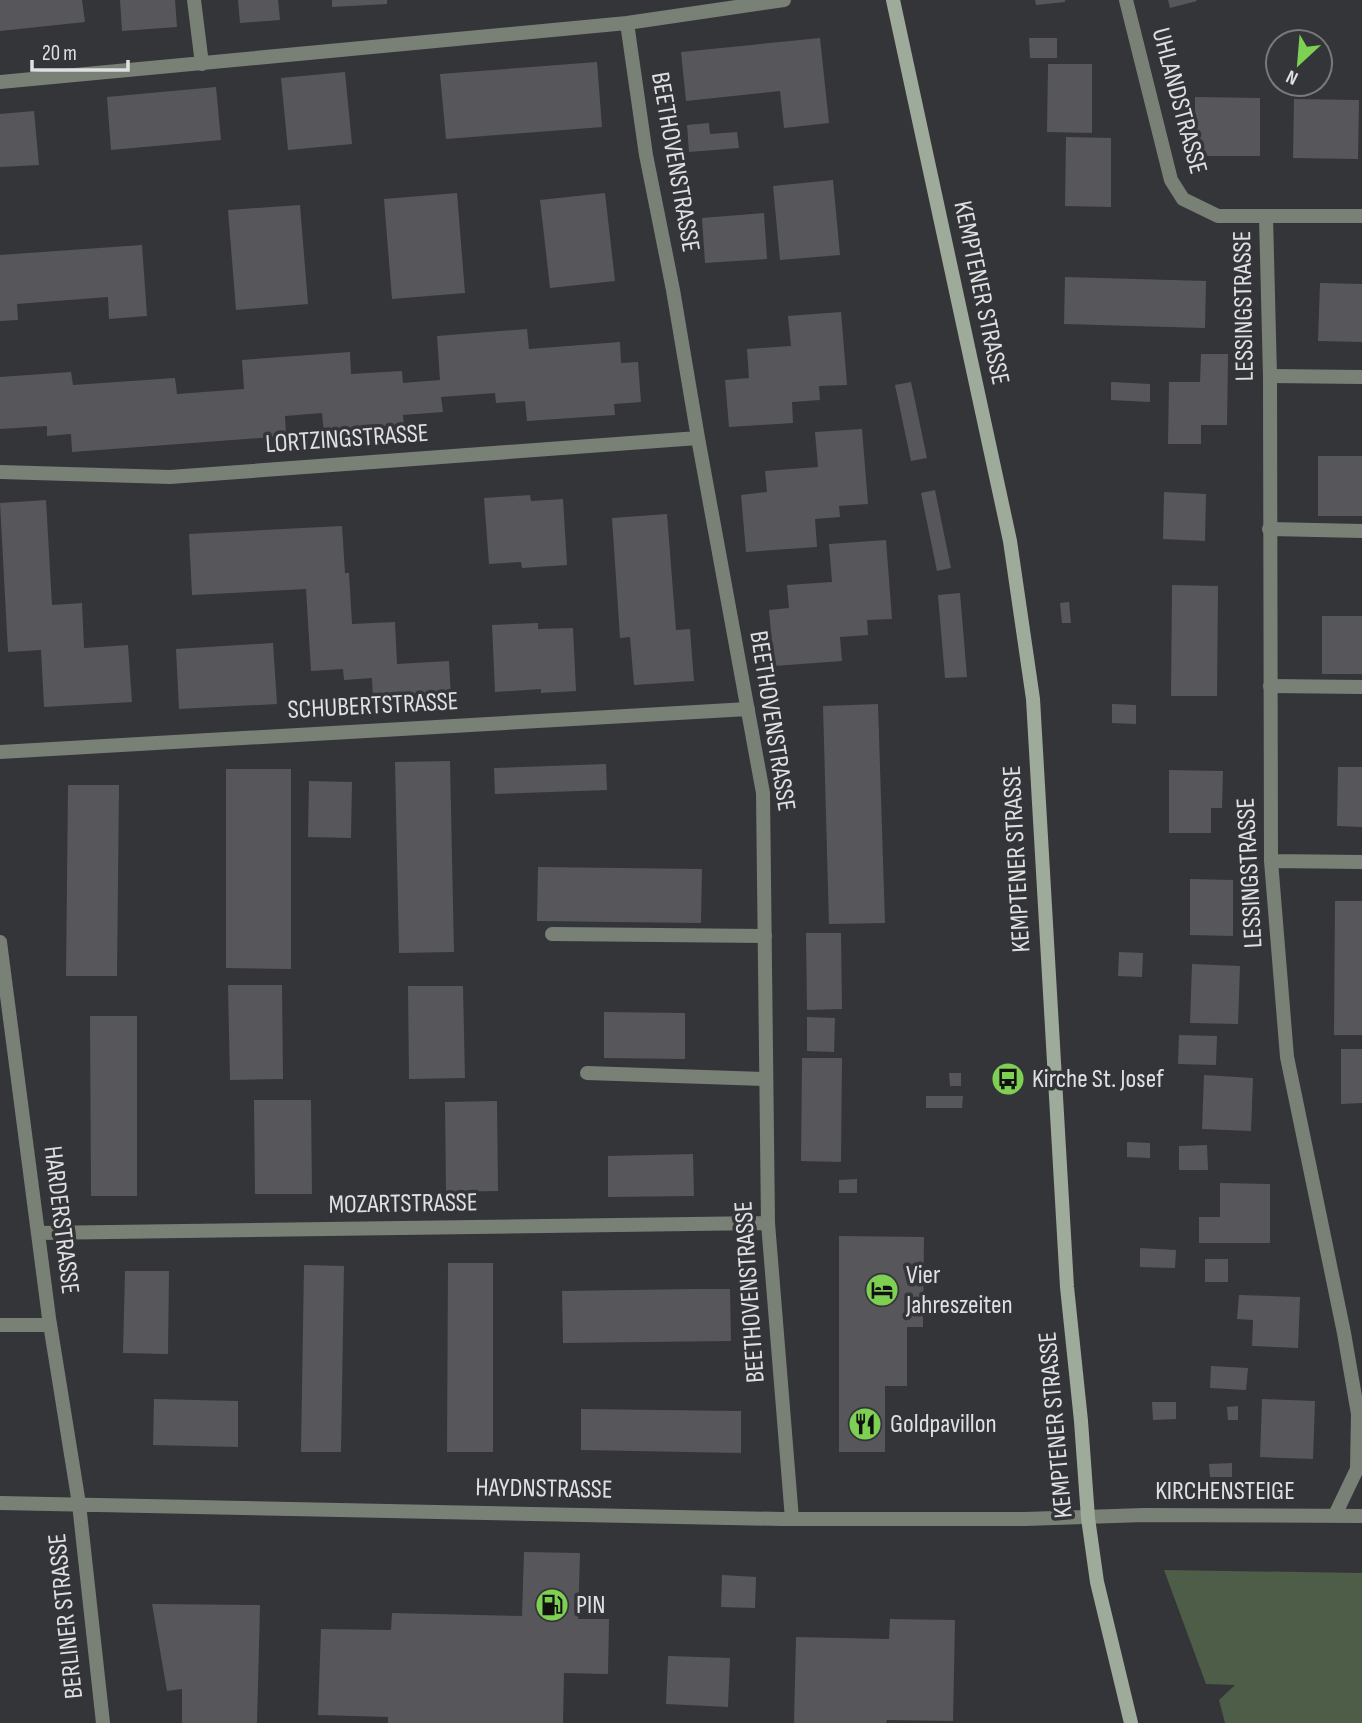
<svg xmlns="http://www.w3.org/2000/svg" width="1362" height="1723" font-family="'Sofia Sans Condensed',sans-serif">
  <rect width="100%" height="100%" fill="#343538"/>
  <!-- green -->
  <path fill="#4e5d47" d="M1164,1570L1362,1573V1723H1225L1219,1700L1235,1685L1206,1684Z"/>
  <!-- building -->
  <path fill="#57575b" d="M0,0H82L85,22L0,31Z
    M120,0H175L177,27L122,31Z
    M238,0H278L280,20L240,23Z
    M332,0H387V4L332,7Z
    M1035,0H1065V2L1036,5Z
    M1168,0H1196L1197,1L1170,8Z
    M820,38L829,123L784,128L780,91L686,101L681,52Z
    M1029,38H1057V58H1030Z
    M597,62L602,127L446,139L440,74Z
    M1048,64H1092V133L1047,132Z
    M345,72L352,144L288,150L281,78Z
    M216,87L221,140L111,150L107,97Z
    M1195,97L1260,98V156H1195Z
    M1294,99L1359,100L1358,159L1293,158Z
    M34,111L39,165L0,167V114Z
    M709,123L710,134L737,132L739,148L689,152L687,125Z
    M1066,137L1111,138V207L1065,206Z
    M833,180L840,255L780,260L773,186Z
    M457,193L465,293L392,299L384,199Z
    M605,193L615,281L550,288L540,200Z
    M300,205L308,304L236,310L228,210Z
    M764,213L767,259L705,263L702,218Z
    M142,245L147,316L109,319L108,297L17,304L18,320L0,321V255Z
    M1065,277L1206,281L1205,328L1064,324Z
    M1320,283L1362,284V342L1318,341Z
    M841,312L847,385L819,386L820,400L792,402L793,423L729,427L725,380L749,378L747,349L791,346L788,316Z
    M527,329L529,349L620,342L621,363L638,362L641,402L614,404L615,415L527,421L525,401L496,403L495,393L441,397L443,412L403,415L404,427L324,433L322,413L285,416L286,436L72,452L71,434L47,436V426L0,429V377L71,372L73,385L175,378L177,394L244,389L242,360L350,352L351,374L402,371L403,383L440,380L437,336Z
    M1201,354H1228L1227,425H1201V444H1168L1169,382H1200Z
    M911,382L927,458L911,461L895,385Z
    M1111,382L1150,384V402L1111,400Z
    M862,429L868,504L839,506L840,517L815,519L817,547L746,552L741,495L767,492L765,471L818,467L815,432Z
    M1318,456H1362V516H1318Z
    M935,490L951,568L937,571L921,493Z
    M1164,492L1206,494L1205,541L1163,539Z
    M530,495L531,501L563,499L567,565L522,568L521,562L489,564L484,498Z
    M46,500L52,605L82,603L84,648L128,645L132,702L44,707L41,650L8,652L0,503Z
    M667,514L676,630L690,629L694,681L634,685L630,637L620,638L612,518Z
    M342,526L345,573H349L352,624L395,622L397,664L449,661L451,698L373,703L372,678L344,680L343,669L311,671L306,589L192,595L189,534Z
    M886,540L892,619L867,620L868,635L840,637L842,661L774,666L769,610L789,608L787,585L832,582L829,544Z
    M1172,585L1218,586L1217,696H1171Z
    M960,593L967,677L945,678L938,595Z
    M1069,602L1071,623H1062L1060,603Z
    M1322,616H1362V674H1322Z
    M538,623V629L573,628L576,691L541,693V689L495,692L492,625Z
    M273,643L277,704L179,709L176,649Z
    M878,704L885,923L829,924L823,706Z
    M1112,704L1136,705V724L1112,723Z
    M450,761L454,952L399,953L395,762Z
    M606,764L607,790L495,794L494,768Z
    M1338,767H1362V827L1337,826Z
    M226,769H291V969L226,968Z
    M1169,770L1223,771L1222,808H1211V833H1169Z
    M309,781L352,782L351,838L308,837Z
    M68,785H119L117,976H66Z
    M538,867L702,869L701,923L537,921Z
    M1190,879L1233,880V936L1190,935Z
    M1335,901H1362V1035H1334Z
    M806,933H841L842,1009L807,1010Z
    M1119,952L1143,953L1142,977L1118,976Z
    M1192,964L1240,966L1238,1024L1190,1023Z
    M228,985H282L283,1079L230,1080Z
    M408,986H463L465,1078L409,1079Z
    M604,1012L685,1013V1059L604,1058Z
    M90,1016H137V1196H91Z
    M807,1017L835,1018L834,1052L807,1051Z
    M1179,1035L1217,1036L1216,1065L1178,1064Z
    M1341,1049H1362V1103L1341,1104Z
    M802,1058H842L841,1162L801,1161Z
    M949,1073H961V1086H950Z
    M1204,1075L1253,1078L1251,1131L1202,1129Z
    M926,1096H963L962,1108H926Z
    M254,1100H311L312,1194H255Z
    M497,1101L498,1191L446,1192L445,1102Z
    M1127,1142L1150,1143V1158L1127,1157Z
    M1207,1145L1208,1170H1179V1146Z
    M693,1154L694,1196L608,1197V1156Z
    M857,1179V1193H839V1180Z
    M1220,1183L1270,1184V1243H1199V1217H1220Z
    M839,1236L924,1237L923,1327H907V1386H885V1452H839Z
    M1140,1248L1176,1250L1175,1268L1140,1267Z
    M1205,1259H1228V1282H1205Z
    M448,1263H493V1452H447Z
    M304,1265L344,1266L341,1452H301Z
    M125,1271H169L168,1354L123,1353Z
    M696,1289H730L731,1341L563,1343L562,1291Z
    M1239,1295L1300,1297L1298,1348L1252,1346L1253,1320L1237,1319Z
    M1211,1366L1248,1368L1246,1390L1210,1388Z
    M154,1399L238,1401V1447L153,1445Z
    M1262,1399L1315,1401L1313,1459L1260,1457Z
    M1152,1402H1176V1419L1153,1420Z
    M1238,1406V1420H1228L1227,1407Z
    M581,1409L741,1411V1453L581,1450Z
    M1232,1463V1477H1210L1209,1464Z
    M524,1552L580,1553L578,1619H609L608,1674L564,1673L563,1723H388V1717L318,1715L321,1629L391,1630L392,1613L522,1616Z
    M722,1575L756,1577L755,1608L721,1607Z
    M152,1604L260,1605L257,1723H182V1689L167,1691Z
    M890,1619L955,1620L953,1721L887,1720L886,1723H794L796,1637L889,1639Z
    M668,1656L730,1658L728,1707L666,1704Z"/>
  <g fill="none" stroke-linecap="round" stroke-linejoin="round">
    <!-- service -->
    <path stroke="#798176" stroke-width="14" d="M1270,376L1362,377
      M1269,529L1362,531
      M1270,686L1362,687
      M552,934L765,936
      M587,1073L766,1079"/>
    <!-- minor -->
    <path stroke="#798176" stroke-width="14" d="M194,0L202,64
      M1126,0L1171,180L1183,199L1218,216H1362
      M627,23L646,155L673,290L698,438L763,793L768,1223L792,1519
      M0,82L627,23L784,0
      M1266,216L1270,376L1271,861L1287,1057L1344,1333L1358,1414L1357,1469L1335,1515
      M0,472L170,477L698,438
      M0,752L748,709
      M1271,861L1362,862
      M0,942L49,1318L79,1504L103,1723
      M39,1233L768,1223
      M0,1325H50
      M0,1503L782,1519H1025L1144,1515L1362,1516"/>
    <!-- secondary -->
    <path stroke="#9fab9a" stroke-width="14" d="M893,0L1010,541L1033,699L1067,1287L1081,1421L1088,1518L1097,1582L1131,1723"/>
  </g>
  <!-- icons -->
  <defs>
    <symbol id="bus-disc" viewBox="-11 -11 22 22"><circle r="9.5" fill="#7ed053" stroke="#343538"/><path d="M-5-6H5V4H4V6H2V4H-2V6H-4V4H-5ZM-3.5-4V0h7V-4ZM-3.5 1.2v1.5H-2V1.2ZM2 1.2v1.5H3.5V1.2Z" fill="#111"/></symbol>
    <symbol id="hotel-disc" viewBox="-11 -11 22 22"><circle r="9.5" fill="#7ed053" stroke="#343538"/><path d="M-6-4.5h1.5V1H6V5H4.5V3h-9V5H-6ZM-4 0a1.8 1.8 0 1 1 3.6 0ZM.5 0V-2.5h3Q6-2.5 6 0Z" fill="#111"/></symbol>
    <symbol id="restaurant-disc" viewBox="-11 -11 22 22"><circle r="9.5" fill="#7ed053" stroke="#343538"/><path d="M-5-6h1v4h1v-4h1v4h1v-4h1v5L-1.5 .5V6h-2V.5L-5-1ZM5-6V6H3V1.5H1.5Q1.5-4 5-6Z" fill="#111"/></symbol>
    <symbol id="fuel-disc" viewBox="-11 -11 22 22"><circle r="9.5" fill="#7ed053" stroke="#343538"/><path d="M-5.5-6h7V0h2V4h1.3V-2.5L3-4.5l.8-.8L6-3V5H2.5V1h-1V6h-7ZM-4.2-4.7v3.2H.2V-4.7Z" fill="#111"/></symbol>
  </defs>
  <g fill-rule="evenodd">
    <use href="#bus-disc" x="989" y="1060" width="38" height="38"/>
    <use href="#hotel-disc" x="863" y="1271" width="38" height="38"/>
    <use href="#restaurant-disc" x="846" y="1405" width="38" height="38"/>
    <use href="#fuel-disc" x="533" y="1586" width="38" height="38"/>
  </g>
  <g text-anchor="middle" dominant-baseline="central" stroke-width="7" stroke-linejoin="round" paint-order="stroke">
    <!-- street labels -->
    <g font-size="26" fill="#e0e0e3" stroke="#343538">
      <text transform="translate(1179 101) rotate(75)">UHLANDSTRASSE</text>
      <text transform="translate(675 162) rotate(80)">BEETHOVENSTRASSE</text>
      <text transform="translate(981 293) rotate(78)">KEMPTENER STRASSE</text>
      <text transform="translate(1244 306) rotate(-91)">LESSINGSTRASSE</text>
      <text transform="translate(347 439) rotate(-4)">LORTZINGSTRASSE</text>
      <text transform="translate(373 706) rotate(-3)">SCHUBERTSTRASSE</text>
      <text transform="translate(772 721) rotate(81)">BEETHOVENSTRASSE</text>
      <text transform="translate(1017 859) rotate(-93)">KEMPTENER STRASSE</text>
      <text transform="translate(1250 873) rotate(-93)">LESSINGSTRASSE</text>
      <text transform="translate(403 1204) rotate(-1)">MOZARTSTRASSE</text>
      <text transform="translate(61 1220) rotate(83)">HARDERSTRASSE</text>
      <text transform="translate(750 1292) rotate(-94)">BEETHOVENSTRASSE</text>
      <text transform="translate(1056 1425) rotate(-95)">KEMPTENER STRASSE</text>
      <text transform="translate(544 1489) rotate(1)">HAYDNSTRASSE</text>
      <text x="1225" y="1491">KIRCHENSTEIGE</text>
      <text transform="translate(66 1616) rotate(-96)">BERLINER STRASSE</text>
    </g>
    <!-- poi labels -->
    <g font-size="26" fill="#e0e0e3" stroke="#343538" text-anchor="start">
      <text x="1032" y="1079">Kirche St. Josef</text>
      <text x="906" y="1275">Vier<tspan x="906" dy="30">Jahreszeiten</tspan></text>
      <text x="890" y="1424">Goldpavillon</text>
      <text x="576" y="1605">PIN</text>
    </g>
  </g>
  <!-- north arrow -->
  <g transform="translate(1299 63) rotate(206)"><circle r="33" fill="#343538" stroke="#79797c" stroke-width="2"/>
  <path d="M0-5L12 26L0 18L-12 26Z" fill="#7ed053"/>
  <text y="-10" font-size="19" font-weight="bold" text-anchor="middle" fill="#e0e0e3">N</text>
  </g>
  <!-- scale -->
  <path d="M32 60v10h96v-10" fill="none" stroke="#e0e0e3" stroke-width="3.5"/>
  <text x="42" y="60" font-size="21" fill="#e0e0e3" stroke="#343538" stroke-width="5" paint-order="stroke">20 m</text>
</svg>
